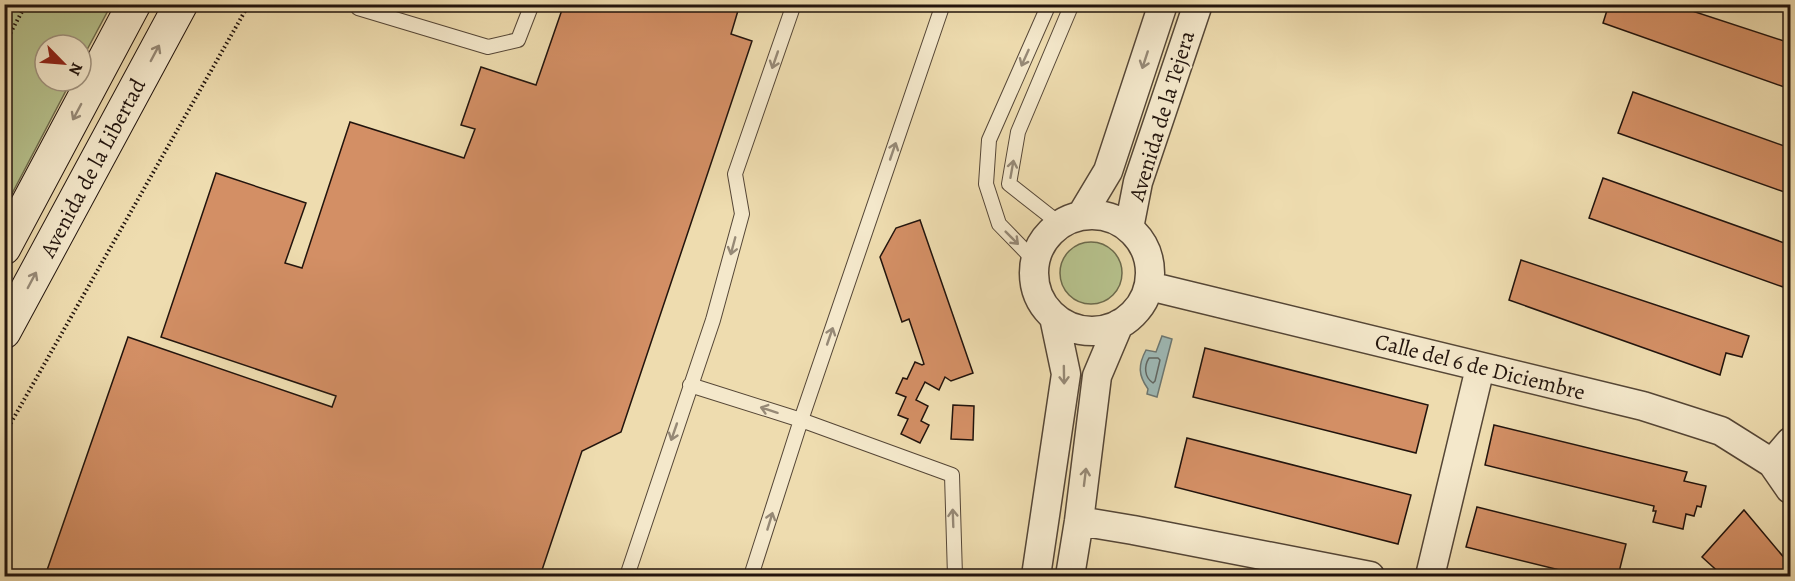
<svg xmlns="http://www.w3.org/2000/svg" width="1795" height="581" font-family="Alegreya,serif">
  <rect width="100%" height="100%" fill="#eedcaf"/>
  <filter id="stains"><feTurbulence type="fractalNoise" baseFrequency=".00333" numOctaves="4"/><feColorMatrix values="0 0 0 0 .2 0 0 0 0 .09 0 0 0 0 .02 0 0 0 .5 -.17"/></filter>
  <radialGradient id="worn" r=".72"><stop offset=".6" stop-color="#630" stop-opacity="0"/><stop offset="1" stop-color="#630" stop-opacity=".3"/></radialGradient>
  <!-- green -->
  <path fill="#b6c18c" stroke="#6c6a4c" stroke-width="1.5" d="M5,4L111,5L81,61V45H45V81H71L5,207Z
    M1060 273a31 31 0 1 1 62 0a31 31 0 1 1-62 0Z"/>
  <!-- water -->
  <path fill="#9eb9b6" stroke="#6c7772" stroke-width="1.5" d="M1162,336L1172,339L1157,397L1147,394L1148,389C1138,375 1138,365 1146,350L1156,352Z"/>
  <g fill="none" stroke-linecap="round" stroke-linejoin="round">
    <!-- shore -->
    <path stroke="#606662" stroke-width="1.5" d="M1149,358H1158L1160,360L1155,381L1153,383C1144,377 1144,366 1149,358Z"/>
  </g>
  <!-- building -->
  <path fill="#d38f65" stroke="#22140d" stroke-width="1.5" d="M564,4H740L731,34L752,41L621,432L582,451L540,576H45L128,337L332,407L336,396L161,337L216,173L306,203L285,263L302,268L350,122L464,158L475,129L461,125L481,67L536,85Z
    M1609,4H1671L1790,43V89L1603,23Z
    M1633,92L1790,148V194L1618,133Z
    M1603,178L1790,245V267L1783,287L1589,218Z
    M920,220L973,373L951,381L945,377L939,390L925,382L916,400L928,406L921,421L929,425L920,443L901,434L908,419L898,415L906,397L896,393L903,378L907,379L915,362L922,365L924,364L909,319L902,322L880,257L896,228Z
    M1521,260L1749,336L1742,357L1726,353L1720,375L1509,300Z
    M1205,348L1428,405L1416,453L1193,397Z
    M953,405L974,406L973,440L951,439Z
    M1494,425L1687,472L1684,481L1706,486L1701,507L1697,506L1694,516L1686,514L1683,529L1653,522L1656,511H1653L1654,506L1485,465Z
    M1187,438L1411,495L1398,544L1175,487Z
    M1477,507L1626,544L1618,576H1584L1466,547Z
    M1744,510L1786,560L1790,569V576H1723L1702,557Z"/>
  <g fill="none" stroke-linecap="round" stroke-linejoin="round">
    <defs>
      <path id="service" d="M358,8L488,47L518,40L532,4
        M1060,224L1009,184L1018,132L1072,4
        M1035,261L999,224L986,184L989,140L1049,4
        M690,385L801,420L952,475L955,576
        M627,576L713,320L742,214L735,174L794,4
        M751,576L801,420L943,4"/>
      <path id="minor" d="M1034 273a58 58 0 1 1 116 0a58 58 0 1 1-116 0Z
        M1081,216L1108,171L1163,4
        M1129,228L1138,182L1198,4
        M1149,286L1643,406L1721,431L1772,463L1790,489
        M1772,463L1790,442
        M1079,521L1133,530L1370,576
        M1036,576L1066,374L1054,317
        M1070,576L1079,521L1097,376L1119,324
        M1430,576L1480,368"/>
      <path id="secondary" d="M4,248L134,4
        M4,332L181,4"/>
    </defs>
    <!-- service casing -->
    <use href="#service" stroke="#554636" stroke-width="16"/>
    <!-- minor casing -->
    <use href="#minor" stroke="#554636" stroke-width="31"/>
    <!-- secondary casing -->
    <use href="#secondary" stroke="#22140d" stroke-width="35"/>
    <!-- path -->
    <path stroke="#22140d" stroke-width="4" stroke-dasharray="1.5 3" stroke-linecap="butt" d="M4,45L26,4
      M4,435L249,4"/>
    <!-- service -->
    <use href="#service" stroke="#f4e8cb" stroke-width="14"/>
    <!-- minor -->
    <use href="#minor" stroke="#f4e8cb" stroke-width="28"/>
    <!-- secondary -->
    <use href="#secondary" stroke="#f4e8cb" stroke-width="33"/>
  </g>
  <!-- one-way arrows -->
  <defs><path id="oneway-shaft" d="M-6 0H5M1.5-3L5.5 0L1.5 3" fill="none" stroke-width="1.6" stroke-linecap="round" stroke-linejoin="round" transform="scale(1.5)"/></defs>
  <g stroke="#968976">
    <use href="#oneway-shaft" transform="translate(155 53) rotate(-62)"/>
    <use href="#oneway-shaft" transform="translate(1025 58) rotate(114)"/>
    <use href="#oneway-shaft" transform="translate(775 60) rotate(109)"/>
    <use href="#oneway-shaft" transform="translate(1145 60) rotate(108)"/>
    <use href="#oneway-shaft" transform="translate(77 112) rotate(118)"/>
    <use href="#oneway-shaft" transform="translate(893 151) rotate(-71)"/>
    <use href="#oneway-shaft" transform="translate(1012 169) rotate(-80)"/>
    <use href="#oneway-shaft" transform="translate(1012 238) rotate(45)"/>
    <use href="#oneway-shaft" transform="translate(733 246) rotate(105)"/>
    <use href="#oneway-shaft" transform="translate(32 280) rotate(-62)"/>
    <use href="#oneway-shaft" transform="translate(830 336) rotate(-71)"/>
    <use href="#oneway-shaft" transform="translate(1064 375) rotate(89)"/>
    <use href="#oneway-shaft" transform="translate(769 410) rotate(-162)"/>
    <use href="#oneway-shaft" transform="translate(674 432) rotate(109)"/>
    <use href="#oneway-shaft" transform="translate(1085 477) rotate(-83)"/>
    <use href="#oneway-shaft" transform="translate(953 518) rotate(-92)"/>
    <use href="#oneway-shaft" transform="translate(770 521) rotate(-73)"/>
  </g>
  <g text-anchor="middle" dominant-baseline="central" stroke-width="4.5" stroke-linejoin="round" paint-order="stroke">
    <!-- street labels -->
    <g font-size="22" fill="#22140d" stroke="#f4e8cb">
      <text transform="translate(1162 116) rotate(-73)">Avenida de la Tejera</text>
      <text transform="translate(93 168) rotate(-62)">Avenida de la Libertad</text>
      <text transform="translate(1480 367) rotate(14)">Calle del 6 de Diciembre</text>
    </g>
  </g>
  <!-- margin -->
  <rect width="1795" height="581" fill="none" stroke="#eedcaf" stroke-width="24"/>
  <rect x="6" y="6" width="1783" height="569" fill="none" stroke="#22140d" stroke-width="3"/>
  <rect x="12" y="12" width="1771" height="557" fill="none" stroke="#22140d" stroke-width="1.5"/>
  <!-- north arrow -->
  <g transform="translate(63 63) rotate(115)"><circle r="28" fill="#f4e8cb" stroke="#a0937f" stroke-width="1.5"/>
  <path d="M0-4.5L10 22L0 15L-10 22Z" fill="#8f2418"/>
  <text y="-9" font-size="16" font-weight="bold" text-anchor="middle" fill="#22140d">N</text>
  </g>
  <rect width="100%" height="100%" filter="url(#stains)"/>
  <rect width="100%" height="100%" fill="url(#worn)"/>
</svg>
